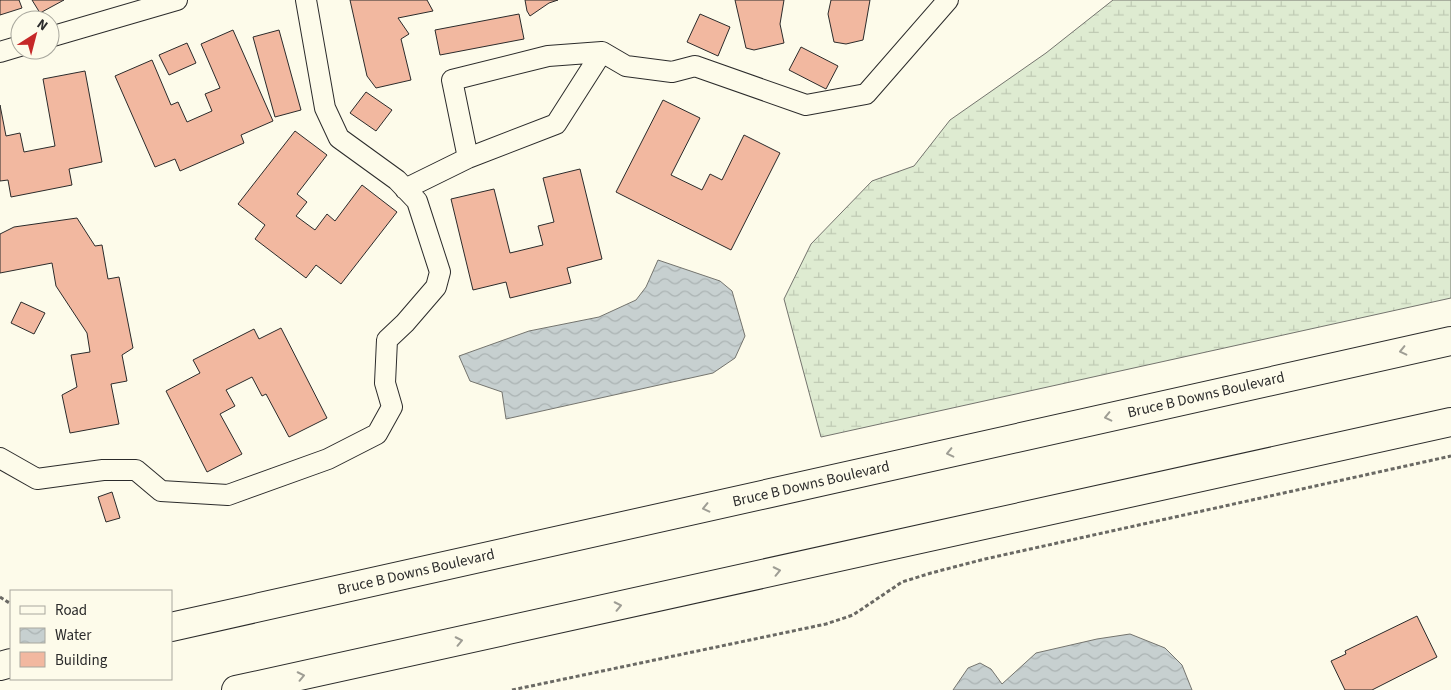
<svg xmlns="http://www.w3.org/2000/svg" width="1451" height="690" font-family="'Source Sans 3',sans-serif">
  <defs>
    <pattern id="wetland-marsh" width="20" height="14" patternUnits="userSpaceOnUse" patternTransform="scale(1.25)"><rect width="20" height="14" fill="#deebd1"/><path d="M1 5h8M5 5V1M11 12h8M15 12V8" fill="none" stroke="#bfcab4"/></pattern>
    <pattern id="water-waves" width="16" height="10" patternUnits="userSpaceOnUse" patternTransform="scale(1.25)"><rect width="16" height="10" fill="#c7d0d0"/><path d="M0 5q4-4 8 0t8 0" fill="none" stroke="#abb3b3"/></pattern>
  </defs>
  <rect width="100%" height="100%" fill="#fdfbea"/>
  <!-- wetland -->
  <path fill="url(#wetland-marsh)" stroke="#74746e" d="M1113,0H1451V298L821,437L784,299L811,244L872,181L914,166L950,120L1046,53Z"/>
  <!-- water -->
  <path fill="url(#water-waves)" stroke="#74746e" d="M658,260L720,281L732,291L745,336L735,358L713,373L506,419L502,392L470,381L459,356L529,331L599,317L636,300L646,287Z
    M1130,634L1165,648L1182,665L1192,690H953L968,668L980,663L991,669L1002,684L1036,653L1097,639Z"/>
  <!-- building -->
  <path fill="#f2b8a0" stroke="#2b2b2b" d="M0,0H19L22,8L0,15Z
    M32,0H64L40,13Z
    M350,0H427L433,11L398,18L409,34L401,39L411,80L376,88L367,76Z
    M525,0H558L549,3L530,16L527,11Z
    M735,0H784L780,24L784,43L754,50L746,48Z
    M831,0H870L863,40L846,44L834,42L828,14Z
    M519,14L524,39L440,55L435,30Z
    M700,14L730,27L718,56L687,42Z
    M233,30L273,121L241,135L244,143L180,171L175,159L155,167L115,76L152,60L171,105L178,102L187,122L212,111L205,94L220,88L201,44Z
    M279,30L301,110L275,117L253,37Z
    M187,43L196,63L169,75L159,55Z
    M801,47L838,66L826,89L789,70Z
    M85,71L102,162L69,169L72,185L11,197L8,180L0,181V105L6,136L20,133L24,152L55,146L43,79Z
    M366,92L392,110L376,131L350,113Z
    M663,100L700,118L671,175L702,190L710,174L722,180L744,135L780,153L731,250L616,192Z
    M295,131L327,155L297,194L307,202L296,216L315,230L327,214L335,221L362,185L397,212L341,284L316,265L306,278L255,239L265,225L238,204Z
    M580,169L602,259L567,268L571,283L510,298L506,282L473,290L451,199L494,189L510,253L543,245L538,226L554,222L543,178Z
    M77,218L95,246L102,245L108,279L119,277L133,348L122,355L127,381L111,384L119,424L70,433L62,395L77,387L71,355L90,352L87,333L56,286L52,263L0,273V234L14,227Z
    M21,302L45,313L34,334L11,323Z
    M281,328L327,418L289,437L266,394L262,396L252,377L226,390L235,406L220,414L242,454L207,472L166,391L200,373L193,360L254,329L259,339Z
    M112,492L120,518L106,522L98,497Z
    M1417,616L1437,657L1372,690H1345L1331,661L1346,654L1345,651Z"/>
  <g fill="none" stroke-linecap="round" stroke-linejoin="round">
    <defs>
      <path id="minor" d="M50,37L177,0
        M0,52L20,46
        M468,158L452,80L548,56L602,52
        M405,189L468,158L556,124L602,52L626,66L672,72L695,66L806,105L866,94L948,0
        M0,458L37,479L103,470H136L161,491L228,495L328,459L377,434L392,407L385,383L387,340L405,323L436,287L440,272L417,201L397,180L339,138L325,108L306,0"/>
      <path id="secondary" d="M171,627L1451,341
        M0,666L11,663
        M236,690L1451,422"/>
    </defs>
    <!-- minor casing -->
    <use href="#minor" stroke="#2b2b2b" stroke-width="22"/>
    <!-- secondary casing -->
    <use href="#secondary" stroke="#2b2b2b" stroke-width="30"/>
    <!-- path -->
    <path stroke="#6a6964" stroke-width="3" stroke-dasharray="4 2.5" stroke-linecap="butt" d="M0,597L11,604
      M512,690L826,624L853,615L902,582L931,573L985,559L1451,456"/>
    <!-- minor -->
    <use href="#minor" stroke="#fdfbea" stroke-width="20"/>
    <!-- secondary -->
    <use href="#secondary" stroke="#fdfbea" stroke-width="28"/>
  </g>
  <!-- one-way arrows -->
  <defs><path id="oneway-chevron" d="M-2-3.5L2.5 0L-2 3.5" fill="none" stroke-width="1.6" stroke-linecap="round" stroke-linejoin="round" transform="scale(1.25)"/></defs>
  <g stroke="#9e9d94">
    <use href="#oneway-chevron" transform="translate(1403 351) rotate(167)"/>
    <use href="#oneway-chevron" transform="translate(1108 417) rotate(167)"/>
    <use href="#oneway-chevron" transform="translate(950 453) rotate(167)"/>
    <use href="#oneway-chevron" transform="translate(706 508) rotate(167)"/>
    <use href="#oneway-chevron" transform="translate(777 571) rotate(-12)"/>
    <use href="#oneway-chevron" transform="translate(618 606) rotate(-12)"/>
    <use href="#oneway-chevron" transform="translate(459 641) rotate(-12)"/>
    <use href="#oneway-chevron" transform="translate(301 676) rotate(-12)"/>
  </g>
  <g text-anchor="middle" dominant-baseline="central" stroke-width="4" stroke-linejoin="round" paint-order="stroke">
    <!-- street labels -->
    <g font-size="15" fill="#2b2b2b" stroke="#fdfbea">
      <text transform="translate(1206 395) rotate(-13)">Bruce B Downs Boulevard</text>
      <text transform="translate(811 484) rotate(-13)">Bruce B Downs Boulevard</text>
      <text transform="translate(416 572) rotate(-13)">Bruce B Downs Boulevard</text>
    </g>
  </g>
  <!-- legend -->
  <rect x="10" y="590" width="162" height="90" fill="#fdfbea" stroke="#a9a89e"/>
  <rect x="20" y="606" width="25" height="8" fill="#fdfbea" stroke="#a9a89e"/>
  <text x="55" y="615" font-size="15" fill="#2b2b2b">Road</text>
  <rect x="20" y="628" width="25" height="15" fill="url(#water-waves)" stroke="#a9a89e"/>
  <text x="55" y="640" font-size="15" fill="#2b2b2b">Water</text>
  <rect x="20" y="652" width="25" height="15" fill="#f2b8a0" stroke="#a9a89e"/>
  <text x="55" y="665" font-size="15" fill="#2b2b2b">Building</text>
  <!-- north arrow -->
  <g transform="translate(35 35) rotate(36)"><circle r="24" fill="#fdfbea" stroke="#a9a89e"/>
  <path d="M0-4L9 19L0 12L-9 19Z" fill="#c62828"/>
  <text y="-8" font-size="14" font-weight="bold" text-anchor="middle" fill="#2b2b2b">N</text>
  </g>
</svg>
